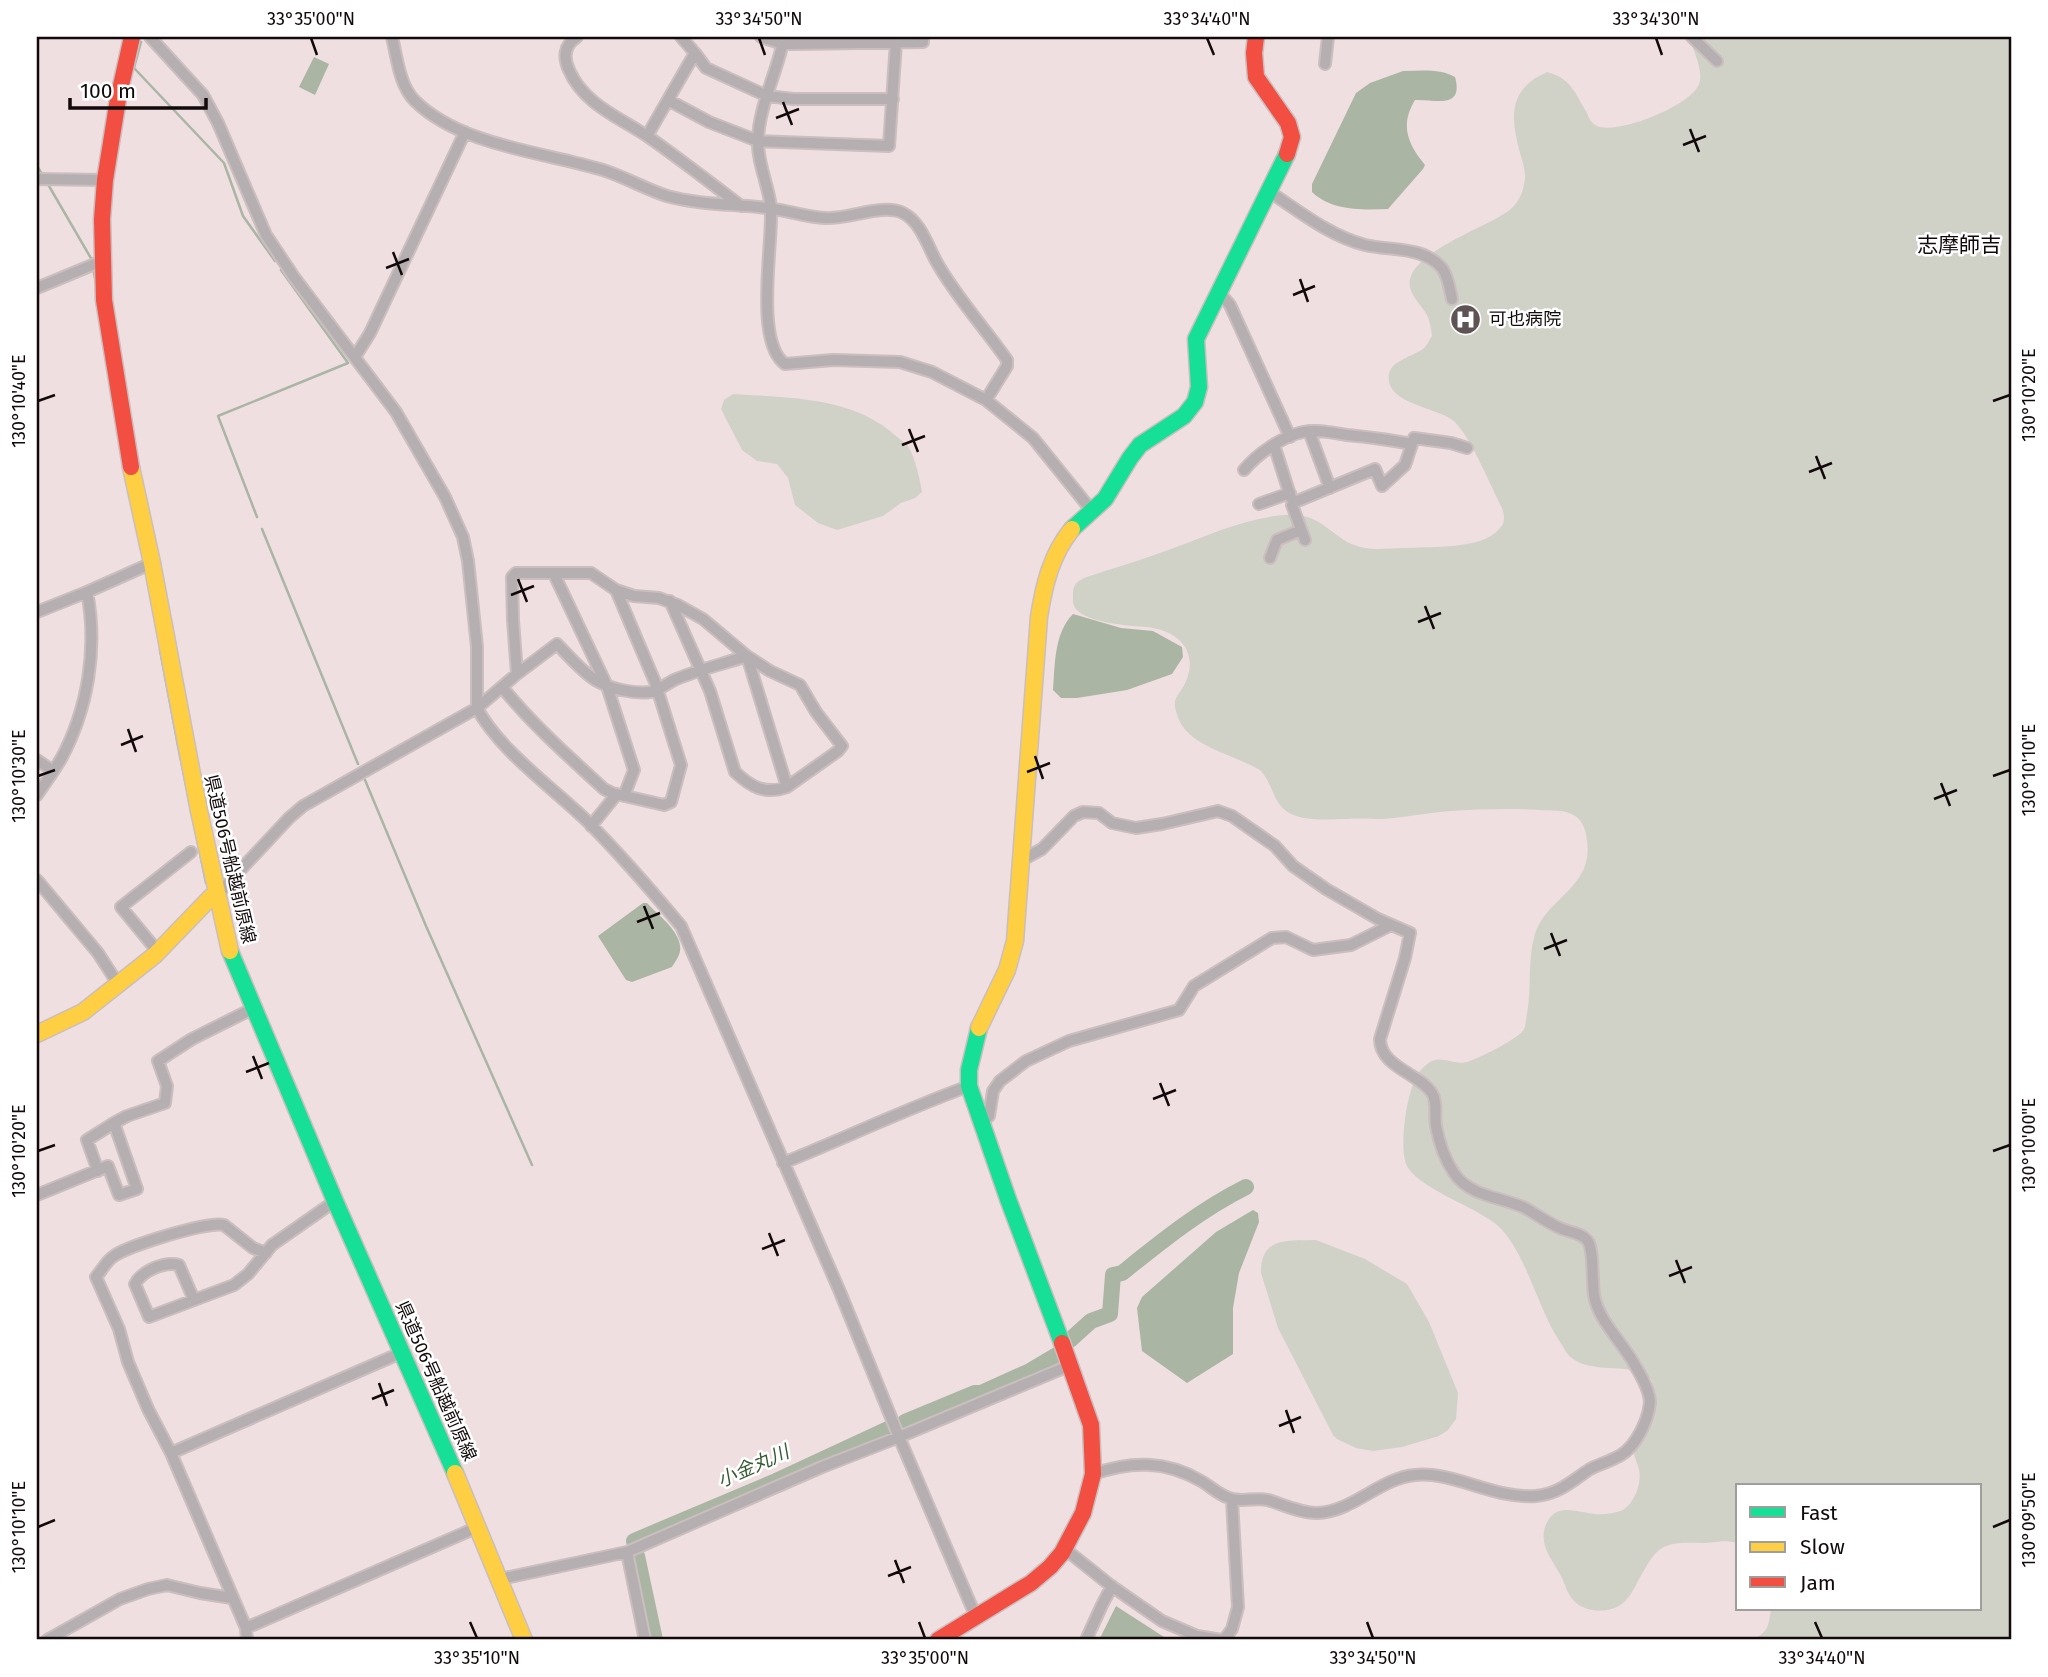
<svg xmlns="http://www.w3.org/2000/svg" width="2048" height="1677" font-family="'Fira Sans','Noto Sans JP',sans-serif">
  <rect width="100%" height="100%" fill="#efdfe1"/>
  <!-- green -->
  <path fill="#d0d2c8" d="M1689,37H2011V1640H1752C1769,1631 1768,1627 1771,1609H1980V1486H1738V1543C1723,1539 1716,1543 1702,1543C1659,1541 1657,1547 1637,1583C1633,1591 1629,1598 1622,1604C1608,1614 1585,1613 1573,1600C1567,1593 1565,1584 1561,1576C1553,1561 1539,1546 1545,1527C1554,1501 1575,1512 1595,1514C1602,1515 1614,1513 1621,1511C1634,1505 1642,1483 1639,1470C1638,1463 1633,1456 1634,1449C1634,1445 1638,1439 1640,1435C1646,1416 1657,1398 1651,1379C1647,1377 1643,1374 1638,1372C1618,1365 1592,1372 1573,1359C1567,1355 1564,1348 1560,1342C1538,1310 1525,1249 1497,1225C1476,1207 1415,1187 1406,1164C1399,1145 1407,1086 1420,1071C1438,1049 1449,1066 1467,1062C1478,1059 1520,1038 1524,1029C1526,1024 1526,1019 1527,1014C1532,987 1527,960 1535,934C1545,899 1594,887 1587,841C1586,831 1583,821 1575,816C1565,809 1550,811 1539,810C1510,808 1479,809 1450,811C1428,813 1406,817 1384,819C1372,819 1359,818 1347,819C1329,819 1306,822 1289,813C1273,804 1273,784 1261,771C1259,769 1251,765 1248,764C1226,753 1192,745 1180,722C1177,716 1174,707 1175,701C1177,694 1184,688 1186,681C1199,650 1177,630 1146,627C1130,626 1087,623 1076,609C1072,603 1073,602 1073,595C1073,585 1075,583 1084,578C1113,568 1142,560 1171,549C1209,535 1242,519 1283,515C1326,511 1331,542 1365,548C1377,550 1390,548 1403,548C1425,547 1450,548 1472,543C1482,541 1494,536 1500,528C1506,522 1504,515 1502,508C1491,487 1468,430 1451,419C1434,407 1384,403 1389,374C1391,361 1413,356 1423,349C1427,346 1429,340 1432,336C1431,329 1430,321 1427,315C1422,306 1412,297 1410,287C1403,253 1491,227 1512,208C1518,202 1523,193 1524,184C1527,174 1523,163 1520,153C1514,129 1507,102 1529,83C1534,78 1542,75 1547,72C1571,78 1575,93 1587,113C1589,118 1591,123 1597,126C1617,135 1691,106 1699,84C1704,71 1693,50 1689,37Z
    M733,394C789,398 852,396 896,436C899,439 905,442 908,446C915,457 920,480 922,492L915,498L901,503L883,516L837,530L818,523L795,505L788,478L777,464L757,461L742,450L721,409L724,400Z
    M1316,1240L1365,1259L1407,1284L1429,1322L1458,1393L1456,1419L1448,1430L1439,1436L1402,1447L1373,1451L1356,1448L1337,1439L1333,1435L1278,1328L1261,1273C1260,1236 1289,1241 1316,1240Z"/>
  <!-- water -->
  <path fill="#aab6a3" d="M314,57L329,64L315,95L299,87Z
    M1403,71C1421,71 1439,68 1455,77C1464,110 1435,99 1415,100C1400,125 1407,143 1425,165L1423,169L1388,209C1361,210 1332,211 1312,192V184L1356,93L1370,83Z
    M1073,614L1121,628L1153,631L1182,647L1183,657L1172,674L1127,690L1077,698H1061L1053,690C1055,665 1054,633 1073,614Z
    M643,903H647C658,915 683,933 680,951C679,957 675,962 672,967L632,982L626,980L598,936Z
    M1253,1210L1258,1213L1259,1222L1239,1273L1233,1308V1354L1187,1383L1142,1351L1137,1308L1142,1297L1216,1232Z
    M1116,1606L1164,1637L1166,1640H1099Z"/>
  <g fill="none" stroke-linecap="round" stroke-linejoin="round">
    <!-- stream -->
    <path stroke="#aab6a3" stroke-width="2.5" d="M141,42L134,68L224,163L243,216L275,261
      M37,166L42,174
      M49,186L92,260
      M93,267L96,284
      M257,517L218,416L348,363L281,270
      M262,529L358,764
      M160,650L178,746L206,883
      M365,780L426,926L532,1165"/>
    <!-- river -->
    <path stroke="#aab6a3" stroke-width="16" d="M1070,1340L1091,1321L1110,1314L1113,1275L1122,1273C1162,1241 1200,1210 1246,1187
      M905,1422L975,1393H981L1030,1371L1057,1355
      M634,1541L776,1481L888,1429
      M637,1556L655,1640"/>
    <defs>
      <path id="street" d="M150,37L203,95L218,123L266,235L294,277L396,412L445,497L463,537L468,561L477,647V708C499,750 553,788 587,821C620,854 651,890 681,926L840,1292L899,1437L976,1617
        M392,37C397,57 399,85 415,101C461,146 544,152 603,170C625,177 645,189 667,196C700,205 734,204 767,208C787,210 805,217 825,218C847,220 883,203 903,213C920,221 928,246 936,261C956,297 984,327 1007,360V366L986,400
        M577,37C564,45 563,57 569,70C584,105 621,118 650,138C681,160 711,183 741,206
        M761,37L783,44H794L923,42V37
        M784,37C778,71 759,105 758,140C757,163 769,186 771,208C773,243 754,342 785,364L833,360L900,362L932,372L986,400L1033,438L1092,511
        M1692,37L1717,61
        M695,53L706,68L767,96L793,99H893
        M1325,64L1328,37
        M668,100L709,122L758,141L889,146L896,42
        M647,136L695,53L681,37
        M37,179L105,180
        M1270,192C1300,212 1330,236 1365,245C1391,251 1423,246 1442,268C1448,276 1450,290 1452,299
        M37,288L102,261
        M1219,292L1230,305L1290,437
        M355,357L370,333L465,132
        M1309,431L1330,488
        M1274,445L1291,498L1295,502L1375,469L1382,486L1405,465L1414,438L1451,443L1467,448
        M1244,470C1257,454 1283,436 1303,432C1317,429 1333,433 1347,435C1369,437 1390,440 1412,444
        M1295,502L1292,505L1305,540
        M1259,504L1290,493
        M1270,558L1277,540L1301,530
        M554,574L607,686L634,770L624,796
        M37,612L87,592
        M747,656L787,787
        M517,674L513,620L512,577L516,573H591L616,590L634,596L659,598L678,605L703,619L747,656L770,671L800,685L816,712L842,746L838,751L787,787C765,795 751,787 735,772L710,691L670,601
        M502,687C533,725 568,756 604,789L612,793L664,805L671,802L681,765L655,682L616,590
        M37,760L53,771
        M37,795C45,783 54,771 61,759C88,709 98,648 87,592L152,563
        M591,826L616,795
        M1022,860L1042,849L1074,816L1083,812L1099,813L1112,823L1136,828L1162,824L1218,811L1232,816L1275,846L1293,866L1326,889L1378,919L1410,933L1405,958L1380,1039C1380,1067 1419,1073 1432,1093C1438,1103 1434,1116 1436,1126C1439,1142 1445,1160 1454,1173C1469,1196 1500,1197 1523,1207C1536,1214 1548,1223 1562,1229C1570,1232 1581,1233 1587,1240C1595,1249 1591,1286 1595,1300C1602,1325 1624,1344 1636,1367C1642,1377 1650,1391 1650,1403C1648,1421 1636,1446 1621,1455C1611,1461 1600,1464 1590,1469C1572,1481 1559,1494 1536,1496C1493,1499 1453,1471 1415,1475C1380,1478 1353,1512 1317,1513C1300,1513 1284,1505 1268,1500C1256,1497 1241,1503 1229,1498C1219,1495 1210,1486 1201,1481C1165,1460 1131,1461 1093,1474
        M37,880L98,953L118,984
        M217,895L289,818L303,806L477,708L517,674L557,644C569,656 582,672 597,681C611,689 634,694 650,692C659,691 666,684 674,680C697,670 723,664 747,656
        M158,952L121,907L191,852
        M114,1123L127,1116L165,1103L167,1086L158,1061L192,1039L254,1008
        M981,1123L989,1116L993,1091L1000,1081L1026,1061L1069,1041L1179,1010L1194,986L1272,938L1286,937L1313,950L1351,945L1391,925
        M783,1163C845,1138 906,1109 969,1086
        M37,1195L108,1166L119,1195L137,1189L114,1123L87,1140L98,1171
        M194,1300L179,1265C164,1261 142,1271 135,1284L149,1317L234,1285L248,1274L272,1245L335,1201
        M171,1453L148,1409L128,1362L119,1329L96,1277C102,1270 107,1260 114,1256C127,1246 208,1221 224,1225L253,1248L266,1253
        M1065,1549L1110,1585L1162,1621L1197,1636L1222,1640
        M627,1552L645,1640
        M500,1579L627,1552L822,1467L899,1437L1071,1365
        M246,1628L478,1527
        M47,1640L120,1599L148,1589L167,1585L200,1593L232,1598
        M247,1640L246,1628L171,1453L403,1352
        M1086,1640L1102,1605L1112,1586
        M1224,1640L1232,1629L1238,1607L1232,1500"/>
      <path id="fast" d="M1072,529L1105,499L1130,458L1140,445L1184,416L1195,402L1199,387L1196,339L1287,154
        M230,951L335,1201L455,1473
        M979,1028L969,1070V1086L1008,1199L1062,1343"/>
      <path id="slow" d="M131,467L152,563L199,811L230,951
        M979,1028L1007,970L1015,941L1039,617C1044,585 1051,555 1072,529
        M37,1034L83,1012L155,955L211,897L217,895
        M455,1473L524,1640"/>
      <path id="jam" d="M1256,37L1254,53L1256,77L1288,123L1292,137L1287,154
        M131,467L104,300L102,219L105,180L118,99L132,37
        M938,1640L1031,1583L1050,1567L1062,1553L1083,1513L1093,1474L1091,1425L1062,1343"/>
    </defs>
    <!-- street casing -->
    <use href="#street" stroke="#cabebf" stroke-width="14"/>
    <!-- fast casing -->
    <use href="#fast" stroke="#cabebf" stroke-width="19"/>
    <!-- slow casing -->
    <use href="#slow" stroke="#cabebf" stroke-width="19"/>
    <!-- jam casing -->
    <use href="#jam" stroke="#cabebf" stroke-width="19"/>
    <!-- street -->
    <use href="#street" stroke="#b6afb1" stroke-width="10"/>
    <!-- fast -->
    <use href="#fast" stroke="#16e098" stroke-width="16"/>
    <!-- slow -->
    <use href="#slow" stroke="#ffcf43" stroke-width="16"/>
    <!-- jam -->
    <use href="#jam" stroke="#f24e42" stroke-width="16"/>
  </g>
  <!-- ticks -->
  <path fill="none" stroke="#12090a" stroke-width="2.5" d="M311,38L317,55M759,38L765,55M1207,38L1214,55M1656,38L1662,55M783,102L792,125M776,118L799,109M1690,129L1699,152M1683,145L1706,136M393,252L402,275M386,268L409,259M1300,279L1308,302M1293,295L1315,286M38,401L55,395M1993,401L2010,395M909,429L918,452M902,445L925,436M1816,456L1825,479M1809,472L1832,463M518,579L527,602M511,595L534,586M1425,606L1434,629M1418,622L1441,613M128,729L136,752M121,745L143,736M1035,756L1043,779M1027,772L1050,763M38,776L55,770M1993,776L2010,770M1941,783L1950,806M1934,799L1957,790M644,906L653,929M637,922L660,913M1551,933L1560,956M1544,949L1567,940M253,1056L262,1079M246,1072L269,1063M1160,1083L1169,1106M1153,1099L1176,1090M38,1151L55,1145M1993,1151L2010,1145M769,1233L778,1256M762,1249L785,1240M1676,1260L1685,1283M1669,1276L1692,1267M379,1383L387,1406M372,1399L394,1390M1286,1410L1294,1433M1279,1426L1301,1417M38,1527L55,1520M1993,1527L2010,1520M895,1560L904,1583M888,1576L911,1567M470,1622L477,1638M919,1622L925,1638M1367,1622L1373,1638M1815,1622L1822,1638"/>
  <!-- icons -->
  <defs>
    <symbol id="hospital-disc" viewBox="-11 -11 22 22"><circle r="9.5" fill="#5f5455" stroke="#fff"/><path d="M-5-5h3v3.5h4V-5h3V5h-3V1.5h-4V5h-3Z" fill="#fff"/></symbol>
  </defs>
  <g fill-rule="evenodd">
    <use href="#hospital-disc" x="1448" y="302" width="35" height="35"/>
  </g>
  <g text-anchor="middle" dominant-baseline="central" stroke-width="5" stroke-linejoin="round" paint-order="stroke">
    <!-- poi labels -->
    <g font-size="18" fill="#12090a" stroke="#fff" text-anchor="start">
      <text x="1489" y="319">可也病院</text>
    </g>
    <!-- street labels -->
    <g font-size="18" fill="#12090a" stroke="#fff">
      <text transform="translate(230 859) rotate(77)">県道506号船越前原線</text>
      <text transform="translate(436 1381) rotate(66)">県道506号船越前原線</text>
    </g>
    <!-- water labels -->
    <g font-size="19" font-style="italic" fill="#345b30" stroke="#fff">
      <text transform="translate(753 1466) rotate(-24)">小金丸川</text>
    </g>
    <!-- quarter labels -->
    <g font-size="21" fill="#12090a" stroke="#fff">
      <text x="1959" y="245">志摩師吉</text>
    </g>
  </g>
  <!-- border -->
  <rect width="2048" height="1677" fill="none" stroke="#ffffff" stroke-width="77"/>
  <!-- legend -->
  <rect x="1736" y="1484" width="245" height="126" fill="#ffffff" stroke="#a09d9d" stroke-width="2"/>
  <rect x="1750" y="1507" width="35" height="10" fill="#16e098" stroke="#a09d9d" stroke-width="2"/>
  <text x="1800" y="1520" font-size="21" fill="#12090a">Fast</text>
  <rect x="1750" y="1542" width="35" height="10" fill="#ffcf43" stroke="#a09d9d" stroke-width="2"/>
  <text x="1800" y="1554" font-size="21" fill="#12090a">Slow</text>
  <rect x="1750" y="1577" width="35" height="10" fill="#f24e42" stroke="#a09d9d" stroke-width="2"/>
  <text x="1800" y="1590" font-size="21" fill="#12090a">Jam</text>
  <!-- scale -->
  <path d="M70 98v10h136v-10" fill="none" stroke="#12090a" stroke-width="3.5"/>
  <text x="80" y="98" font-size="21" fill="#12090a" stroke="#ffffff" stroke-width="5" paint-order="stroke">100 m</text>
  <rect x="38" y="38" width="1972" height="1600" fill="none" stroke="#12090a" stroke-width="2.5"/>
  <g font-size="18" text-anchor="middle" fill="#12090a">
    <text x="311" y="25">33°35'00"N</text>
    <text x="759" y="25">33°34'50"N</text>
    <text x="1207" y="25">33°34'40"N</text>
    <text x="1656" y="25">33°34'30"N</text>
    <text transform="translate(2029 395) rotate(-90)" y="6">130°10'20"E</text>
    <text transform="translate(19 401) rotate(-90)" y="6">130°10'40"E</text>
    <text transform="translate(2029 770) rotate(-90)" y="6">130°10'10"E</text>
    <text transform="translate(19 776) rotate(-90)" y="6">130°10'30"E</text>
    <text transform="translate(2029 1145) rotate(-90)" y="6">130°10'00"E</text>
    <text transform="translate(19 1151) rotate(-90)" y="6">130°10'20"E</text>
    <text transform="translate(2029 1520) rotate(-90)" y="6">130°09'50"E</text>
    <text transform="translate(19 1527) rotate(-90)" y="6">130°10'10"E</text>
    <text x="477" y="1664">33°35'10"N</text>
    <text x="925" y="1664">33°35'00"N</text>
    <text x="1373" y="1664">33°34'50"N</text>
    <text x="1822" y="1664">33°34'40"N</text>
  </g>
</svg>
